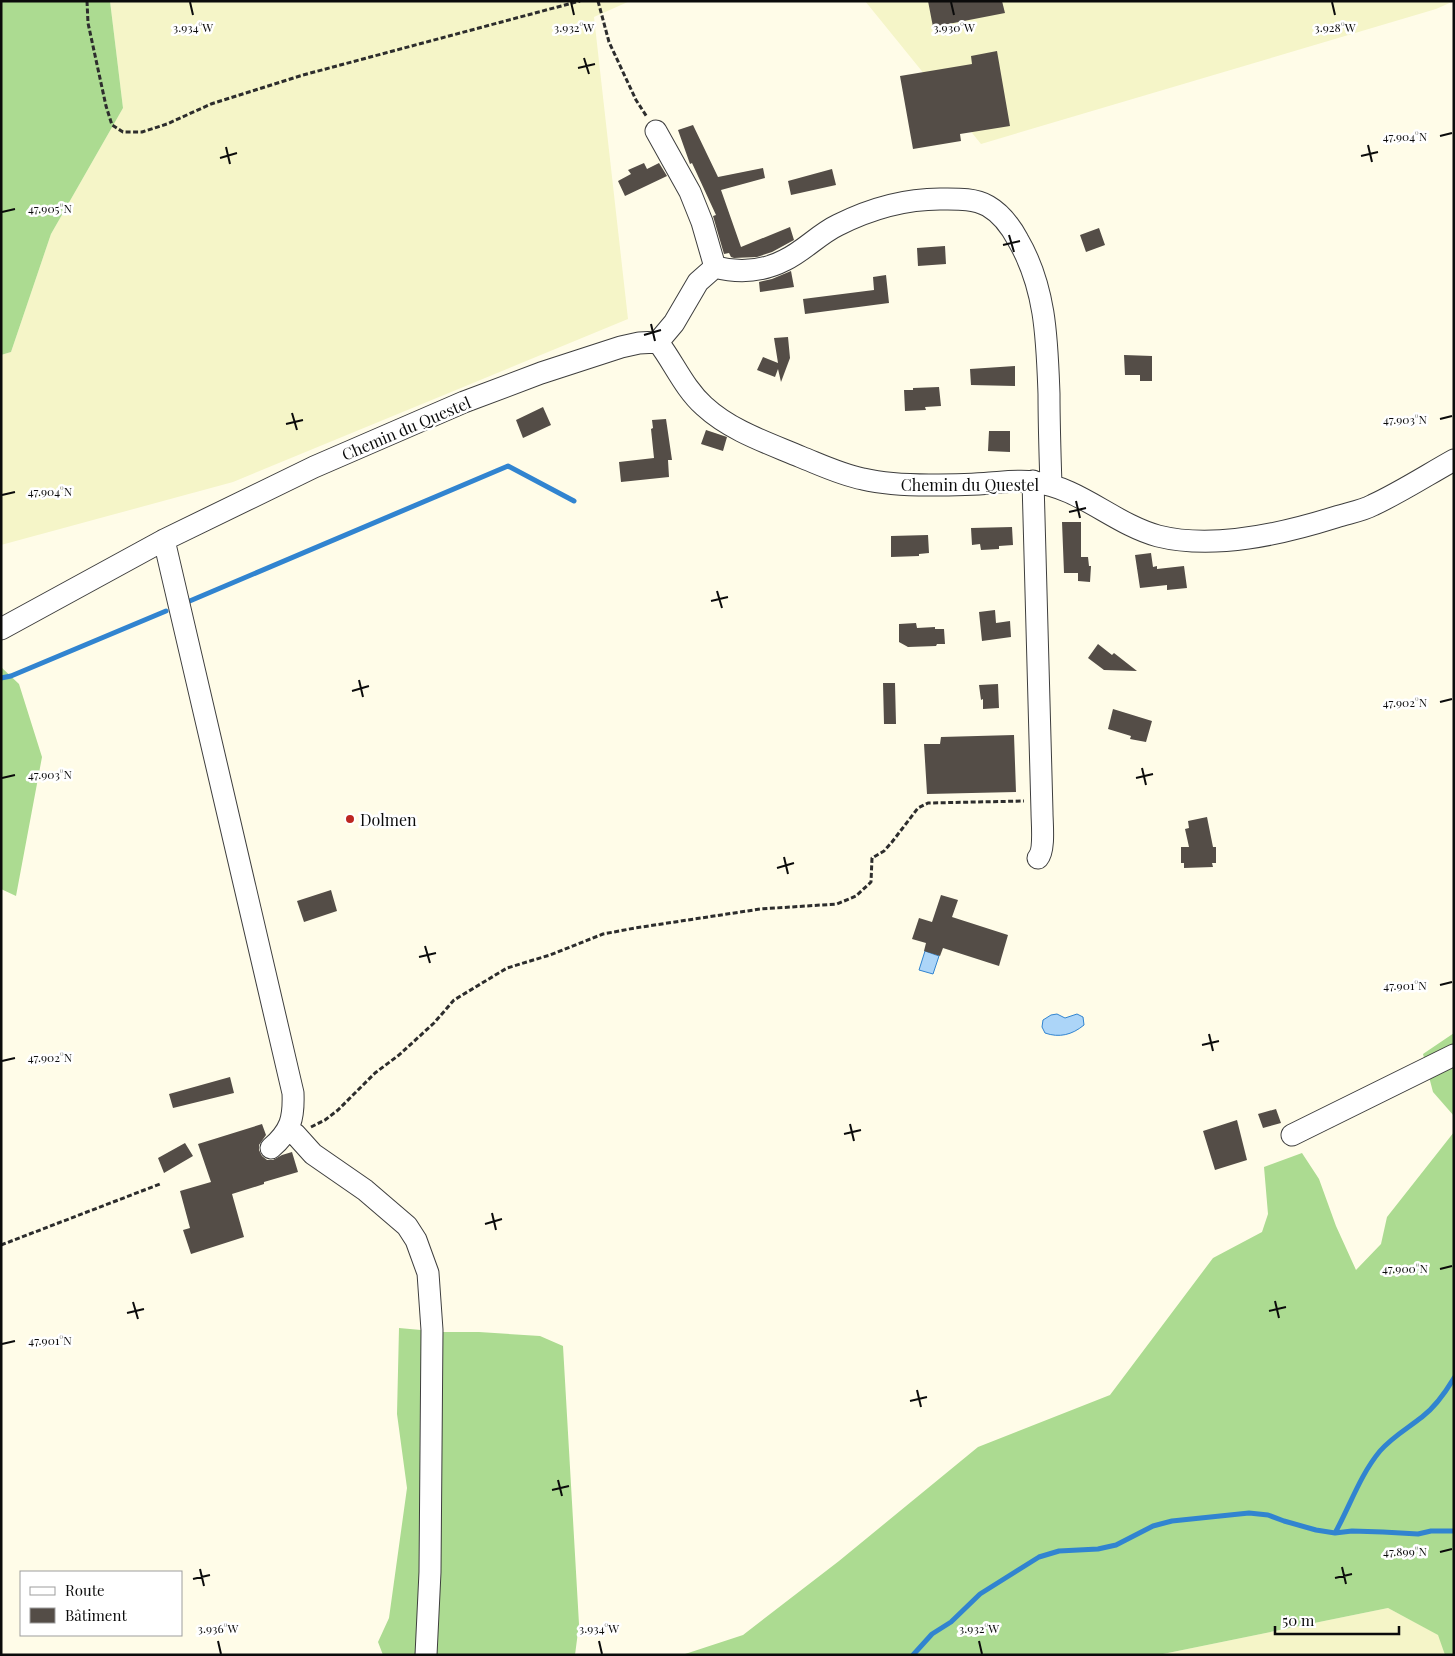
<svg xmlns="http://www.w3.org/2000/svg" width="1455" height="1656" font-family="'Playfair Display',serif">
  <rect width="100%" height="100%" fill="#fffce8"/>
  <!-- farmland -->
  <path fill="#f5f5c8" d="M110,1H630L594,17L628,319L233,482L1,545V355L11,352L51,234L123,108Z
    M865,1H1454L1436,9L981,144Z
    M1388,1608L1439,1635L1445,1655H1158Z"/>
  <!-- forest -->
  <path fill="#acdb91" d="M1,1H110L123,108L51,234L11,352L1,355Z
    M1,667L19,684L42,757L16,896L1,889Z
    M1454,1033V1116L1433,1092L1423,1054Z
    M1454,1132V1655H1445L1438,1635L1388,1608L1158,1655H682L743,1635L839,1561L978,1447L1110,1395L1213,1258L1262,1232L1268,1214L1264,1167L1302,1153L1319,1179L1336,1226L1356,1270L1381,1244L1387,1217Z
    M399,1328L443,1332H479L540,1336L563,1346L579,1624L575,1655H383L378,1642L389,1618L407,1488L397,1414Z"/>
  <!-- water -->
  <path fill="#acd5f8" stroke="#3184d0" d="M925,951L939,956L933,974L919,970Z
    M1057,1014L1065,1018L1077,1014L1083,1017L1084,1025C1072,1035 1059,1038 1045,1033L1042,1027L1043,1020L1051,1015Z"/>
  <g fill="none" stroke-linecap="round" stroke-linejoin="round">
    <!-- stream -->
    <path stroke="#3184d0" stroke-width="5" d="M185,603L508,466L574,501
      M1,678L11,676L166,611
      M1335,1533C1350,1506 1360,1475 1380,1451C1392,1437 1408,1428 1422,1417C1435,1407 1445,1393 1454,1378
      M913,1655L932,1634L951,1622L980,1594L1039,1557L1059,1551L1098,1549L1116,1545L1153,1526L1172,1521L1249,1513L1268,1515L1284,1521L1316,1530L1335,1533L1352,1531L1383,1532L1418,1534L1431,1531H1454"/>
  </g>
  <!-- building -->
  <path fill="#544d47" d="M928,1H1002L1005,13L933,27Z
    M997,51L1010,126L960,134L961,141L913,149L900,76L972,64L971,56Z
    M693,125L718,177L763,168L765,178L721,190L741,247L790,227L794,240L772,252L757,257L734,258L731,257L729,253L724,254L713,216L716,215L692,163L690,164L678,130Z
    M644,163L647,169L659,163L667,176L625,196L618,181L631,174L628,170Z
    M832,169L836,185L791,195L788,181Z
    M1099,228L1105,245L1086,252L1080,235Z
    M945,246L946,264L918,266L917,248Z
    M791,271L794,287L760,292L759,282L772,279Z
    M886,275L889,303L805,314L803,299L874,290L873,277Z
    M788,337L790,358L781,382L778,369L775,377L757,370L763,357L778,363L774,338Z
    M1124,355L1152,356V381H1140V375H1125Z
    M1015,366V386L971,385L970,369Z
    M939,387L941,406L925,407L926,410L905,411L904,390H913V388Z
    M543,407L551,425L523,438L516,420Z
    M666,419L672,460H668L669,477L621,482L619,462L654,458L651,429L653,428L652,420Z
    M706,430L727,437L723,451L701,444Z
    M989,431H1010V452L988,451Z
    M1062,522H1081V557H1088L1089,566H1091L1090,582L1078,581V573H1064Z
    M1012,527L1013,545L999,546V549L981,550L980,544L972,545L971,528Z
    M928,535L929,553L919,554V556L891,557V536Z
    M1151,553L1153,567L1157,566V569L1184,566L1187,588L1167,590V585L1140,588L1135,555Z
    M995,610L996,623L1010,621L1011,637L982,641L979,612Z
    M916,623L917,628L935,627V629H944L945,644H937L936,646L908,647L899,642V624Z
    M1098,644L1112,655L1114,653L1137,671L1104,670L1088,658Z
    M883,683H895L896,724H884Z
    M998,684L999,708L983,709V699L981,700L979,685Z
    M1113,709L1152,721L1146,742L1130,739L1131,736L1108,729Z
    M1014,735L1016,792L927,794L924,744H940L941,737Z
    M1207,817L1213,847H1216V863H1212L1213,867L1184,868V863H1181V847H1189L1185,829L1189,828L1188,821Z
    M331,890L337,911L304,922L297,901Z
    M941,895L958,900L952,917L1008,935L999,966L943,948L940,956L924,951L926,943L912,939L919,918L932,922Z
    M230,1077L234,1093L173,1108L169,1094Z
    M1276,1109L1281,1123L1263,1128L1258,1114Z
    M1237,1120L1247,1160L1215,1170L1203,1131Z
    M262,1124L266,1135L259,1145V1150L262,1156L267,1160H273L282,1155L292,1152L298,1172L264,1182V1184L232,1194L244,1237L191,1254L183,1230L190,1228L180,1191L211,1182L198,1144Z
    M185,1143L193,1156L164,1173L158,1158Z"/>
  <g fill="none" stroke-linecap="round" stroke-linejoin="round">
    <defs>
      <path id="minor" d="M656,131L690,192L702,222L715,267
        M715,267C738,273 762,272 785,260C804,251 819,234 838,225C870,209 904,199 940,199C956,199 974,198 988,206C1002,214 1011,227 1018,240C1046,288 1047,340 1049,394C1049,425 1050,455 1051,485
        M658,342C674,363 684,388 704,406C731,431 768,443 801,457C821,465 842,475 863,479C884,484 907,485 929,485C949,485 970,485 990,483C1004,482 1020,480 1034,482C1079,487 1114,524 1158,536C1214,550 1282,534 1336,517C1348,513 1362,511 1373,505C1401,492 1427,475 1454,460
        M1033,481L1042,812C1042,823 1045,850 1038,858
        M164,540L293,1093C294,1118 291,1131 271,1148
        M1,629L164,540L314,467L464,402L541,373L621,347L639,343L658,342L674,323L698,282L715,267
        M288,1130L295,1134L313,1154L365,1190L407,1226L416,1240L428,1273L432,1330L430,1572L426,1655
        M1292,1135L1454,1055"/>
    </defs>
    <!-- minor casing -->
    <use href="#minor" stroke="#3e3e3e" stroke-width="23"/>
    <!-- path -->
    <path stroke="#2d2d2d" stroke-width="3" stroke-dasharray="5 2.5" stroke-linecap="butt" d="M87,1L88,23L106,106L112,125L123,132H142L167,124L211,104L303,75L580,1
      M598,1L609,42L636,100L647,117
      M311,1127L325,1120L338,1110L375,1073L399,1055L434,1023L454,1000L507,968L550,955L603,934L635,928L760,909L837,904L856,896L871,882L872,858L884,851L892,842L918,808L928,803L1024,801
      M1,1245L160,1184"/>
    <!-- minor -->
    <use href="#minor" stroke="#fff" stroke-width="21"/>
  </g>
  <!-- ticks -->
  <path fill="none" stroke="#0b0b0b" stroke-width="2" d="M190,2L193,15M571,2L574,15M951,2L954,15M1332,2L1335,15M584,58L589,74M578,68L595,64M1440,136L1452,133M1368,145L1372,162M226,147L230,164M1361,156L1378,152M220,158L237,153M2,212L15,209M1009,235L1014,252M1003,245L1020,241M651,324L655,341M644,335L661,330M292,413L297,430M1440,419L1452,416M286,424L303,420M2,495L15,492M1076,501L1080,518M1069,512L1086,508M717,591L722,608M711,601L728,597M359,680L363,697M352,691L369,686M1440,702L1452,699M1142,768L1146,785M2,778L15,775M1136,778L1153,774M784,857L788,874M777,868L794,863M425,946L430,963M419,957L436,953M1440,985L1452,982M1209,1034L1213,1051M1202,1045L1219,1041M2,1061L15,1058M850,1124L854,1141M844,1134L861,1130M492,1213L496,1230M485,1224L502,1219M1440,1269L1452,1266M1275,1301L1279,1318M133,1302L138,1319M1269,1311L1286,1307M127,1313L144,1309M2,1344L15,1341M917,1390L921,1407M910,1401L927,1397M558,1480L562,1496M552,1490L569,1486M1440,1552L1452,1549M1342,1567L1346,1584M200,1569L204,1586M1335,1578L1352,1574M193,1579L210,1575M218,1641L221,1654M599,1641L602,1654M979,1641L982,1654"/>
  <!-- markers -->
  <circle fill="#bd2520" stroke="#fff" stroke-width="2" cx="350" cy="819" r="5"/>
  <g text-anchor="middle" dominant-baseline="central" stroke-width="5" stroke-linejoin="round" paint-order="stroke">
    <!-- street labels -->
    <g font-size="16" fill="#0b0b0b" stroke="#fff">
      <text transform="translate(406 428) rotate(-23)">Chemin du Questel</text>
      <text x="970" y="484">Chemin du Questel</text>
    </g>
    <!-- poi labels -->
    <g font-size="16" fill="#0b0b0b" stroke="#fff" text-anchor="start">
      <text x="360" y="819">Dolmen</text>
    </g>
  </g>
  <g font-size="12" text-anchor="middle" fill="#0b0b0b" stroke="#fff" stroke-width="5" stroke-linejoin="round" paint-order="stroke">
    <text x="193" y="32">3.934°W</text>
    <text x="574" y="32">3.932°W</text>
    <text x="954" y="32">3.930°W</text>
    <text x="1335" y="32">3.928°W</text>
    <text x="1405" y="141">47.904°N</text>
    <text x="50" y="213">47.905°N</text>
    <text x="1405" y="424">47.903°N</text>
    <text x="50" y="496">47.904°N</text>
    <text x="1405" y="707">47.902°N</text>
    <text x="50" y="779">47.903°N</text>
    <text x="1405" y="990">47.901°N</text>
    <text x="50" y="1062">47.902°N</text>
    <text x="1405" y="1273">47.900°N</text>
    <text x="50" y="1345">47.901°N</text>
    <text x="1405" y="1556">47.899°N</text>
    <text x="218" y="1633">3.936°W</text>
    <text x="599" y="1633">3.934°W</text>
    <text x="979" y="1633">3.932°W</text>
  </g>
  <!-- border -->
  <rect width="1455" height="1656" fill="none" stroke="#0b0b0b" stroke-width="5"/>
  <!-- legend -->
  <rect x="20" y="1571" width="162" height="65" fill="#ffffff" stroke="#9d9d9d"/>
  <rect x="30" y="1587" width="25" height="8" fill="#ffffff" stroke="#9d9d9d"/>
  <text x="65" y="1596" font-size="15" fill="#0b0b0b">Route</text>
  <rect x="30" y="1608" width="25" height="15" fill="#544d47" stroke="#9d9d9d"/>
  <text x="65" y="1621" font-size="15" fill="#0b0b0b">Bâtiment</text>
  <!-- scale -->
  <path d="M1275 1626v8h124v-8" fill="none" stroke="#0b0b0b" stroke-width="2.5"/>
  <text x="1282" y="1626" font-size="15" fill="#0b0b0b" stroke="#ffffff" stroke-width="4" paint-order="stroke">50 m</text>
</svg>
